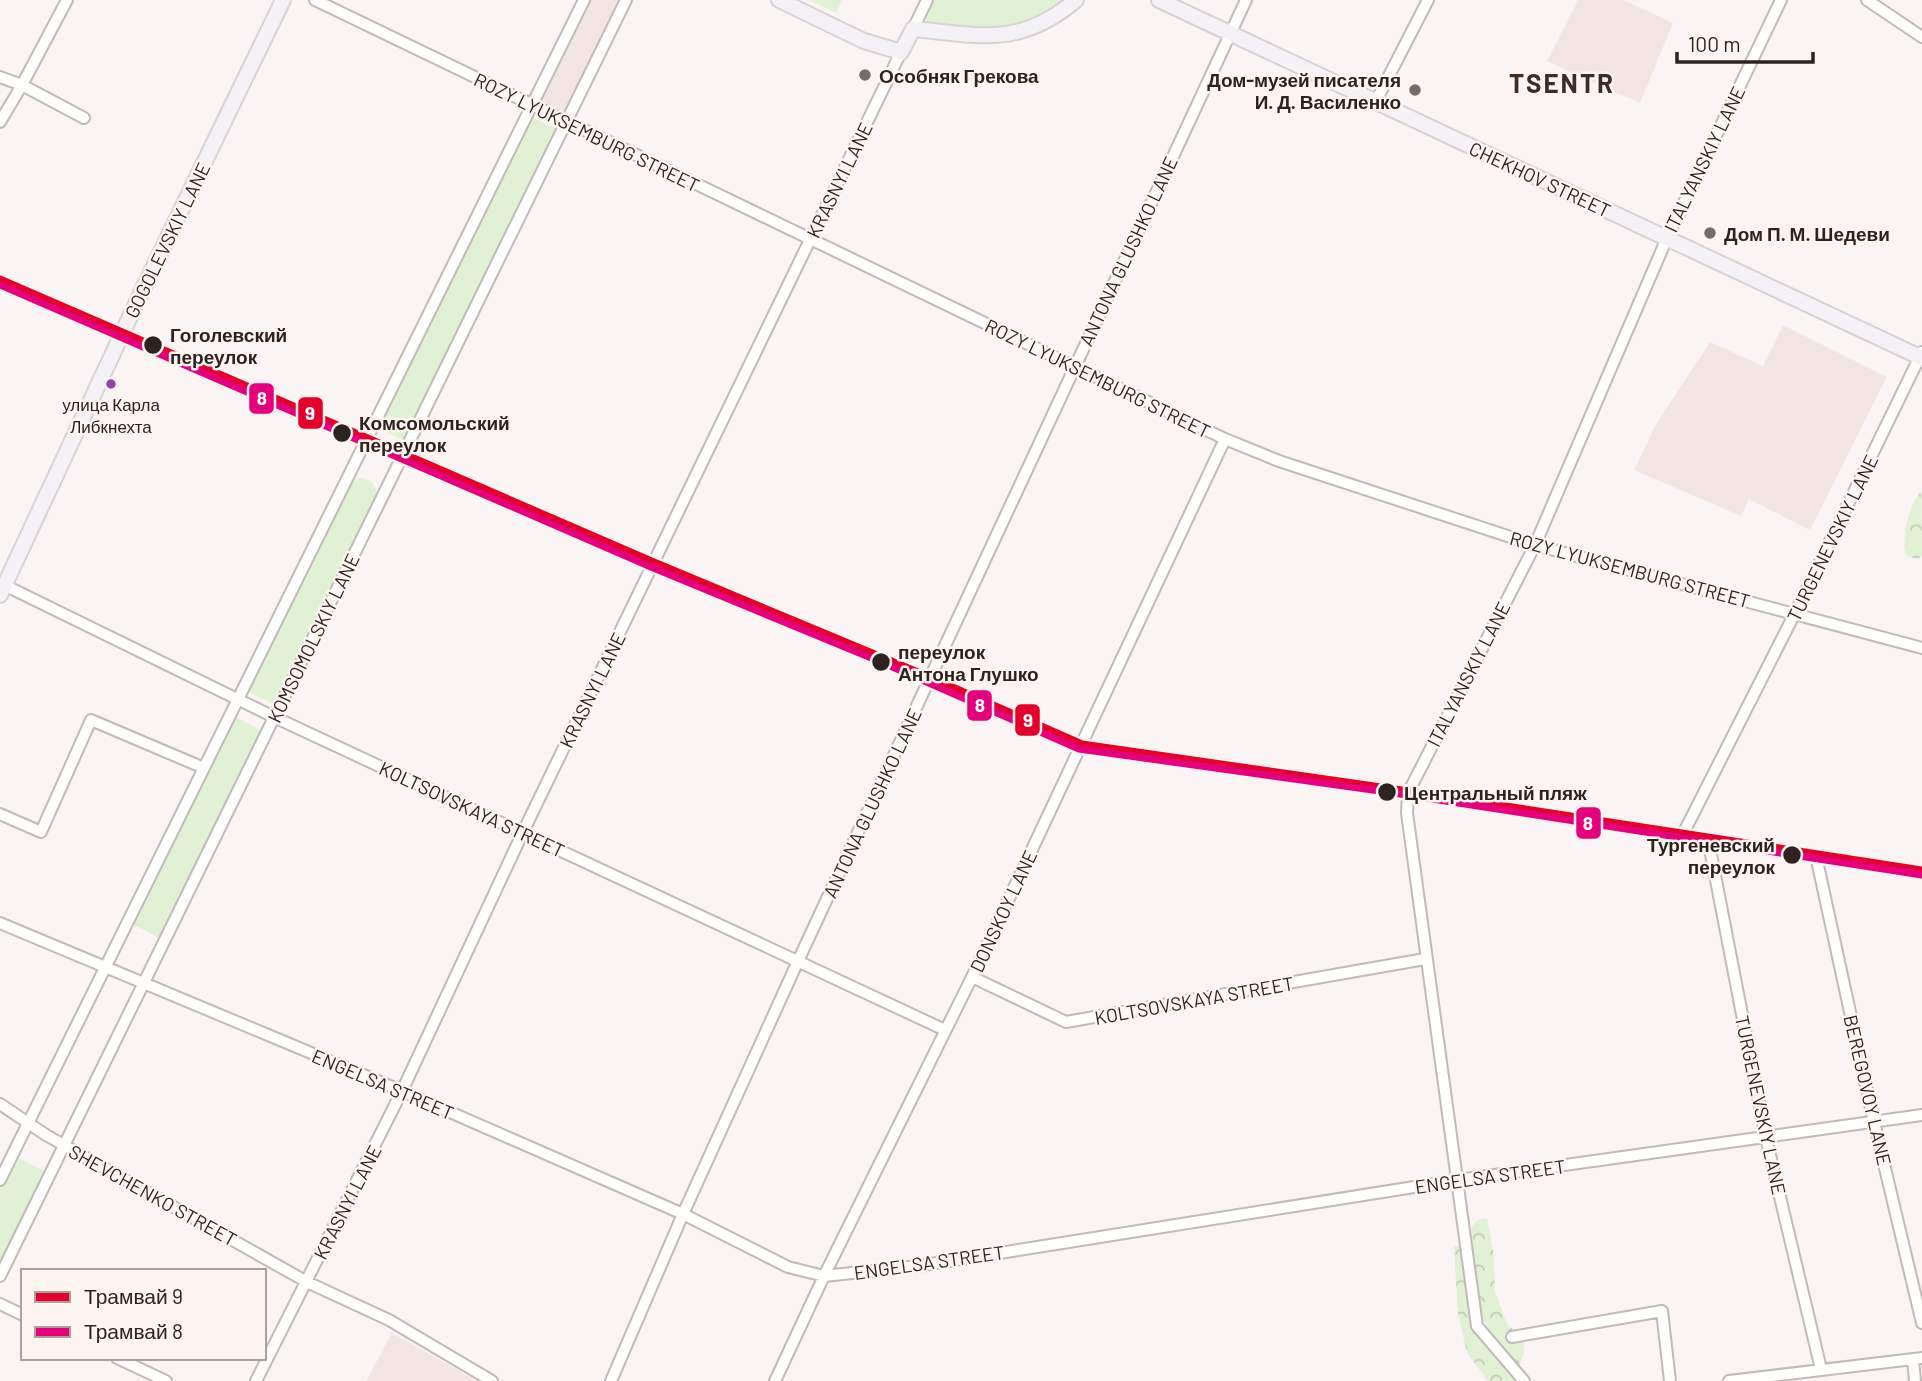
<svg xmlns="http://www.w3.org/2000/svg" width="1922" height="1381" font-family="Barlow,sans-serif">
  <defs>
    <pattern id="forest-crowns" width="20" height="18" patternUnits="userSpaceOnUse" patternTransform="scale(1.75)"><rect width="20" height="18" fill="#e1f1d4"/><path d="M2 6a3 3 0 1 1 6 0M12 15a3 3 0 1 1 6 0" fill="none" stroke="#c1ceb6"/></pattern>
  </defs>
  <rect width="100%" height="100%" fill="#faf5f4"/>
  <!-- built -->
  <path fill="#f3e6e2" d="M584,0H626L566,122L532,106Z
    M1578,0H1623L1673,23L1640,103L1587,80L1547,61Z
    M1783,325L1887,377L1810,530L1749,499L1741,516L1634,470L1656,424L1710,342L1763,366Z
    M392,1333L477,1381H366Z"/>
  <!-- forest -->
  <path fill="url(#forest-crowns)" d="M1921,491L1922,556L1918,559L1909,557L1905,554C1903,532 1908,508 1921,491Z
    M1487,1218L1494,1256L1495,1292L1508,1326L1524,1336V1353L1518,1367L1524,1381H1488L1467,1353L1458,1314L1454,1246H1462L1478,1320L1489,1332L1481,1313L1471,1253L1472,1227L1477,1220Z"/>
  <!-- green -->
  <path fill="#e1f1d4" d="M808,0H842L836,13Z
    M933,0H1070L1060,10L1000,32L927,24L926,16Z
    M530,116L558,130L405,441L377,428Z
    M358,478C371,478 377,485 378,498L275,705L245,690L352,480Z
    M233,716L263,731L160,938L130,923Z
    M16,1157L47,1172L0,1266V1189Z"/>
  <g fill="none" stroke-linecap="round" stroke-linejoin="round">
    <defs>
      <path id="minor" d="M315,0L1225,439L1279,461L1535,545L1922,648
        M1867,0L1922,37
        M913,29L927,0
        M0,77L22,85L84,118
        M1376,101L1428,0
        M0,122L22,85L67,0
        M0,282L653,565L929,680L1080,746L1408,793L1922,872
        M0,583L274,717L945,1030
        M0,814L41,832L91,720L204,768
        M1683,834L1795,613L1922,352
        M1708,839L1766,1138L1821,1369
        M1816,856L1874,1122L1922,1323
        M0,923L402,1091L683,1214L788,1267L824,1276L918,1266L1458,1180L1922,1115
        M972,977L1066,1022L1425,959
        M0,1104L46,1135L307,1282L389,1320L492,1381
        M0,1180L584,0
        M0,1276L626,0
        M0,1304L23,1315
        M1512,1337L1662,1311L1670,1381
        M117,1358L166,1381
        M1913,1359L1915,1381
        M256,1381L402,1091L523,832L901,52
        M611,1381L683,1214L798,961L1246,0
        M775,1381L824,1276L972,977L1225,439
        M1524,1381L1477,1326L1407,813L1408,793L1535,545L1667,238L1781,0
        M1729,1381L1922,1358"/>
      <path id="major" d="M779,0L864,41L901,52L913,29C980,35 1019,48 1076,0
        M1159,0L1922,358
        M0,595L142,291L283,0"/>
    </defs>
    <!-- minor casing -->
    <use href="#minor" stroke="#c1bab8" stroke-width="14"/>
    <!-- major casing -->
    <use href="#major" stroke="#d7d3d3" stroke-width="18"/>
    <!-- minor -->
    <use href="#minor" stroke="#fefefd" stroke-width="10"/>
    <!-- major -->
    <use href="#major" stroke="#f5f2f7" stroke-width="14"/>
    <defs>
      <path id="tram-1" d="M0,279L654,562L930,677L1082,744L1409,791L1922,870"/>
      <path id="tram-2" d="M0,285L651,567L881,662L1079,749L1387,792L1922,875"/>
    </defs>
    <!-- tram-1 casing -->
    <use href="#tram-1" stroke="#fef4f0" stroke-width="12"/>
    <!-- tram-2 casing -->
    <use href="#tram-2" stroke="#fef4f0" stroke-width="12"/>
    <!-- tram-1 -->
    <use href="#tram-1" stroke="#e4002b" stroke-width="7"/>
    <!-- tram-2 -->
    <use href="#tram-2" stroke="#e5007d" stroke-width="7"/>
  </g>
  <!-- markers -->
  <g fill="#746c6a" stroke="#fef4f0" stroke-width="2.5">
    <circle cx="865" cy="75" r="7"/>
    <circle cx="1415" cy="90" r="7"/>
    <circle cx="1710" cy="233" r="7"/>
  </g>
  <g fill="#2c2320" stroke="#fef4f0" stroke-width="2.5">
    <circle cx="153" cy="345" r="10"/>
    <circle cx="342" cy="433" r="10"/>
    <circle cx="881" cy="662" r="10"/>
    <circle cx="1387" cy="792" r="10"/>
    <circle cx="1792" cy="855" r="10"/>
  </g>
  <circle fill="#8e44ad" stroke="#fef4f0" stroke-width="2.5" cx="111" cy="384" r="6"/>
  <g text-anchor="middle" dominant-baseline="central" stroke-width="5" stroke-linejoin="round" paint-order="stroke">
    <!-- bus labels -->
    <g font-size="17" fill="#2c2320" stroke="#fef4f0">
      <text x="111" y="404">улица Карла<tspan x="111" dy="22">Либкнехта</tspan></text>
    </g>
    <!-- poi labels -->
    <g font-size="19" font-weight="bold" fill="#2c2320" stroke="#fef4f0" text-anchor="start">
      <text x="879" y="75">Особняк Грекова</text>
      <text x="1401" y="79" text-anchor="end">Дом-музей писателя<tspan x="1401" dy="22">И. Д. Василенко</tspan></text>
      <text x="1724" y="233">Дом П. М. Шедеви</text>
    </g>
    <!-- street labels -->
    <g font-size="19" fill="#2c2320" stroke="#fef4f0">
      <text transform="translate(587 132) rotate(26)">ROZY LYUKSEMBURG STREET</text>
      <text transform="translate(1704 159) rotate(-64)">ITALYANSKIY LANE</text>
      <text transform="translate(1540 179) rotate(25)">CHEKHOV STREET</text>
      <text transform="translate(839 180) rotate(-64)">KRASNYI LANE</text>
      <text transform="translate(167 240) rotate(-64)">GOGOLEVSKIY LANE</text>
      <text transform="translate(1128 251) rotate(-65)">ANTONA GLUSHKO LANE</text>
      <text transform="translate(1098 378) rotate(26)">ROZY LYUKSEMBURG STREET</text>
      <text transform="translate(1832 538) rotate(-64)">TURGENEVSKIY LANE</text>
      <text transform="translate(1630 569) rotate(15)">ROZY LYUKSEMBURG STREET</text>
      <text transform="translate(313 638) rotate(-64)">KOMSOMOLSKIY LANE</text>
      <text transform="translate(1468 674) rotate(-63)">ITALYANSKIY LANE</text>
      <text transform="translate(592 690) rotate(-64)">KRASNYI LANE</text>
      <text transform="translate(872 803) rotate(-65)">ANTONA GLUSHKO LANE</text>
      <text transform="translate(472 809) rotate(25)">KOLTSOVSKAYA STREET</text>
      <text transform="translate(1003 911) rotate(-65)">DONSKOY LANE</text>
      <text transform="translate(1194 1000) rotate(-10)">KOLTSOVSKAYA STREET</text>
      <text transform="translate(383 1084) rotate(23)">ENGELSA STREET</text>
      <text transform="translate(1868 1090) rotate(77)">BEREGOVOY LANE</text>
      <text transform="translate(1761 1105) rotate(78)">TURGENEVSKIY LANE</text>
      <text transform="translate(1490 1176) rotate(-8)">ENGELSA STREET</text>
      <text transform="translate(153 1195) rotate(29)">SHEVCHENKO STREET</text>
      <text transform="translate(347 1202) rotate(-63)">KRASNYI LANE</text>
      <text transform="translate(929 1262) rotate(-8)">ENGELSA STREET</text>
    </g>
    <!-- stop labels -->
    <g font-size="19" font-weight="bold" fill="#2c2320" stroke="#fef4f0" text-anchor="start">
      <text x="170" y="334">Гоголевский<tspan x="170" dy="22">переулок</tspan></text>
      <text x="359" y="422">Комсомольский<tspan x="359" dy="22">переулок</tspan></text>
      <text x="898" y="651">переулок<tspan x="898" dy="22">Антона Глушко</tspan></text>
      <text x="1404" y="792">Центральный пляж</text>
      <text x="1775" y="844" text-anchor="end">Тургеневский<tspan x="1775" dy="22">переулок</tspan></text>
    </g>
    <!-- district labels -->
    <g font-size="26" font-weight="bold" letter-spacing="2" fill="#3f2d25" stroke="#fef4f0">
      <text x="1562" y="82">TSENTR</text>
    </g>
  </g>
  <g stroke="#fef4f0" stroke-width="2.5">
    <rect x="248" y="382" width="27" height="33" rx="7" fill="#e5007d"/>
    <rect x="297" y="396" width="27" height="34" rx="7" fill="#e4002b"/>
    <rect x="966" y="689" width="27" height="33" rx="7" fill="#e5007d"/>
    <rect x="1014" y="703" width="27" height="34" rx="7" fill="#e4002b"/>
    <rect x="1575" y="806" width="27" height="34" rx="7" fill="#e5007d"/>
  </g>
  <g font-size="19" text-anchor="middle" font-weight="bold" fill="#fff">
    <text x="262" y="405">8</text>
    <text x="310" y="420">9</text>
    <text x="980" y="712">8</text>
    <text x="1028" y="727">9</text>
    <text x="1588" y="830">8</text>
  </g>
  <!-- legend -->
  <rect x="21" y="1269" width="245" height="91" fill="#fef4f0" stroke="#aaa09d" stroke-width="2"/>
  <rect x="35" y="1292" width="35" height="10" fill="#e4002b" stroke="#aaa09d" stroke-width="2"/>
  <text x="84" y="1304" font-size="21" fill="#2c2320">Трамвай 9</text>
  <rect x="35" y="1327" width="35" height="10" fill="#e5007d" stroke="#aaa09d" stroke-width="2"/>
  <text x="84" y="1339" font-size="21" fill="#2c2320">Трамвай 8</text>
  <!-- scale -->
  <path d="M1677 52v10h136v-10" fill="none" stroke="#2c2320" stroke-width="3.5"/>
  <text x="1688" y="52" font-size="21" fill="#2c2320" stroke="#fef4f0" stroke-width="5" paint-order="stroke">100 m</text>
</svg>
